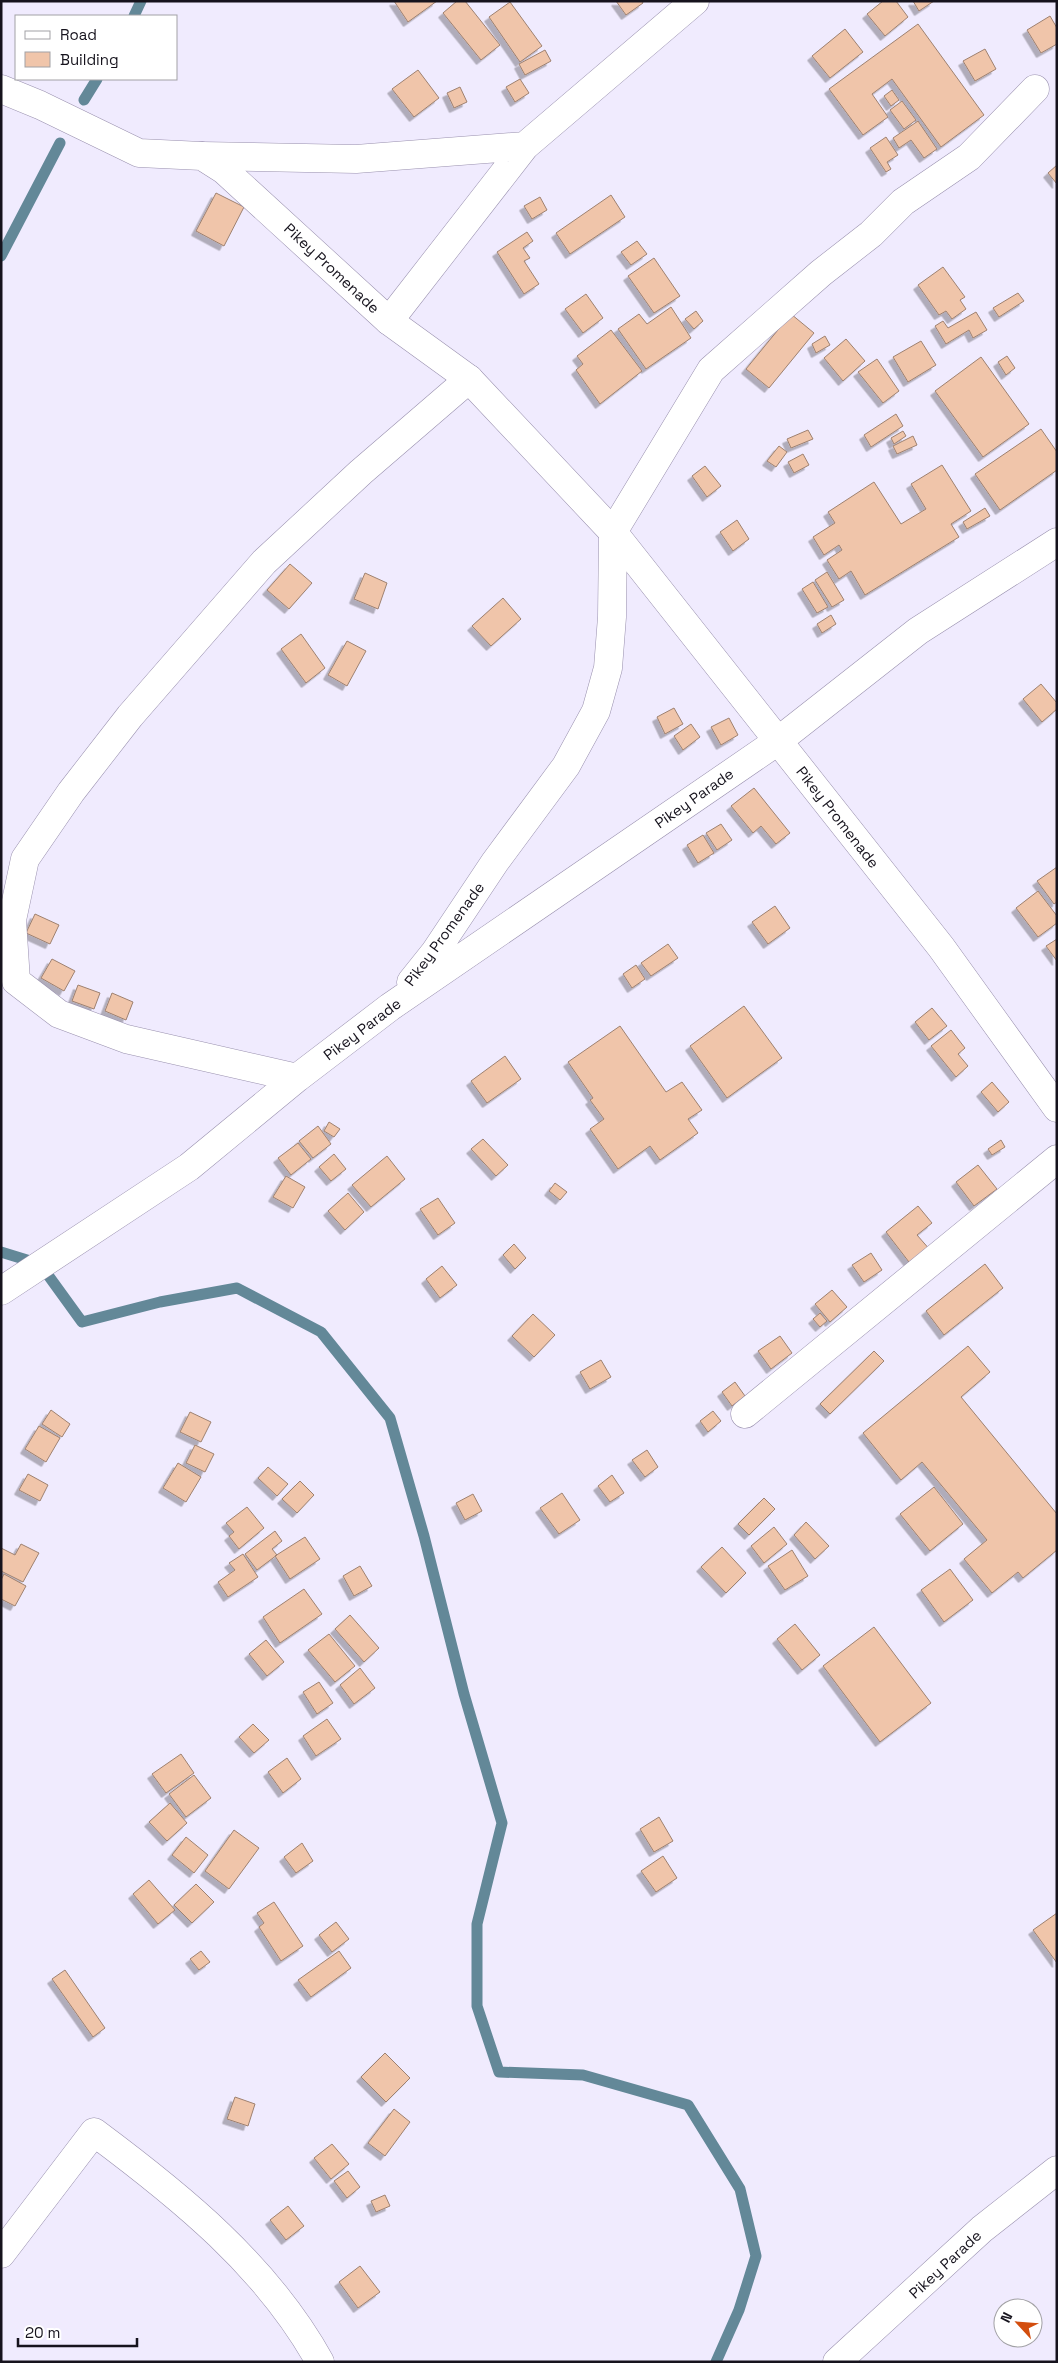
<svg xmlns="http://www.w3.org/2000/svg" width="1058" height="2363" font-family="'Space Grotesk',sans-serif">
  <defs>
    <filter id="shadow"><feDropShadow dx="-4.5" dy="4.5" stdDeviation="0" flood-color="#0004"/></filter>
  </defs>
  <rect width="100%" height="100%" fill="#f0ebfe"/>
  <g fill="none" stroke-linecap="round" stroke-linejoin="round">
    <!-- stream -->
    <path stroke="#638898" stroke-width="11" d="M134,16L141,1
      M84,100L97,79
      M1,256L60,143
      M1,1252L40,1264L82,1322L160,1302L237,1288L321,1332L390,1418L424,1536L464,1694L502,1823L477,1924V2006L499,2072L583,2075L688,2105L740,2189L756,2256L739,2310L716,2362"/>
  </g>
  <!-- building -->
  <path fill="#f0c5aa" stroke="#9e8170" filter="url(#shadow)" d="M394,1H437L408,22Z
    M457,1H465L500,45L481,60L443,13Z
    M616,1H642L643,3L626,15Z
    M883,1H896L908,17L885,36L867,14Z
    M913,1H934L919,11Z
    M510,2L542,46L520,62L489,17Z
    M1050,16L1057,28V44L1041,53L1027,30Z
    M918,24L984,115L941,147L892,79L872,94L888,117L863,135L829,89Z
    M845,29L863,52L830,78L812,56Z
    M985,49L996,69L975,81L963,61Z
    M545,50L551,61L525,75L519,64Z
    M418,70L439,98L414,117L392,89Z
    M520,79L529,93L515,102L506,87Z
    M460,87L467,102L454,108L447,93Z
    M892,90L899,100L891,106L884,96Z
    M902,101L916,120L904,129L890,110Z
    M918,121L937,149L924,158L911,140L899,148L893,138Z
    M886,137L898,155L887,162L891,169L886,172L870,148Z
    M1057,165V184L1048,173Z
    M216,193L244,207L224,246L196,231Z
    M611,195L625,217L570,254L556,233Z
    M540,197L547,210L532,219L524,206Z
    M527,232L533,241L523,248L530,258L524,261L539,284L524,294L497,252Z
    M637,241L647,254L631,265L621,252Z
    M654,258L680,296L654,313L628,276Z
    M943,267L965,297L960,300L966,309L952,319L946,311L939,315L918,285Z
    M1018,293L1024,301L999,317L993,308Z
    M586,294L603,318L583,333L565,309Z
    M671,307L691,338L646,369L618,329L639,314L647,324Z
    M696,311L703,321L694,329L685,319Z
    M976,312L987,330L973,338L969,330L946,344L935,326L943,321L948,328Z
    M791,314L814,333L769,388L746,369Z
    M611,330L642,371L600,404L576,370L583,364L577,356Z
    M825,336L830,345L816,353L812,344Z
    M846,339L865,361L843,381L824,358Z
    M921,341L936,365L908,382L893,357Z
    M1007,356L1015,368L1006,375L998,362Z
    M981,357L1029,424L983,457L935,391Z
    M877,359L899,391L883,403L858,372Z
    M896,414L903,426L871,447L864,435Z
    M1041,429L1057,452V470L1000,510L975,474Z
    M808,430L813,439L791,448L787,439Z
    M903,431L906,436L894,444L891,438Z
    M913,436L917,445L897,454L893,446Z
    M779,446L787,452L776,467L767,461Z
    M803,454L809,465L794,473L788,462Z
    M942,465L971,511L951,524L959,537L865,595L851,571L839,579L827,560L842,550L839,545L824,555L813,537L835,523L828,512L874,482L901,524L926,509L911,484Z
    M705,466L721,486L707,497L692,476Z
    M985,508L990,516L967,529L963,522Z
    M737,520L749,539L733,551L720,532Z
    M290,564L312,583L289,609L267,590Z
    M827,572L844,600L832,607L815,580Z
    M365,573L387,583L378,609L354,599Z
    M813,582L828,607L817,613L802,589Z
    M503,598L521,619L491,646L472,626Z
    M831,615L836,624L822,633L817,624Z
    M301,634L325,668L306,683L281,649Z
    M347,641L366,651L347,686L328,675Z
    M1041,684L1057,703V709L1042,722L1023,699Z
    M674,708L683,724L665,734L657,717Z
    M729,718L738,735L721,745L711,727Z
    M691,724L700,737L683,750L674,736Z
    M754,788L790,833L776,844L761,826L753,833L731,806Z
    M721,824L732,840L717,850L706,833Z
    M703,835L714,853L698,863L687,845Z
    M1057,867V902L1054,904L1037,881Z
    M1038,891L1057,916V923L1038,937L1016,908Z
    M775,906L790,928L768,944L752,922Z
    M35,914L59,925L50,944L26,933Z
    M1057,939V961L1046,946Z
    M668,944L678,958L651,976L641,963Z
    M52,959L75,971L64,991L41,978Z
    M636,965L645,979L632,988L623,974Z
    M78,985L100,993L94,1009L72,1001Z
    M112,993L133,1002L126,1020L105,1011Z
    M744,1006L782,1058L727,1098L690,1046Z
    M932,1008L947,1026L929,1040L915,1022Z
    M620,1026L666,1092L682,1082L702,1110L688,1119L698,1133L660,1160L650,1146L618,1169L590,1129L604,1119L590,1100L593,1098L568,1062Z
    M951,1030L965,1048L958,1054L968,1066L956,1077L931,1046Z
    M505,1056L521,1079L487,1103L471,1081Z
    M992,1082L1009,1102L998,1112L981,1092Z
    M329,1122L340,1129L334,1137L324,1131Z
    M318,1126L331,1144L313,1158L299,1141Z
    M483,1139L508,1165L496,1176L471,1149Z
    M1001,1140L1005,1147L992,1155L988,1149Z
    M298,1143L311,1159L291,1175L278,1158Z
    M334,1154L346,1169L331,1181L319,1167Z
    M387,1156L405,1179L371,1207L352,1185Z
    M978,1165L997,1189L974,1206L956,1182Z
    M286,1176L305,1187L293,1208L273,1197Z
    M555,1183L567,1192L560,1200L549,1191Z
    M348,1193L364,1212L345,1230L328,1211Z
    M438,1198L455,1223L438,1235L420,1209Z
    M918,1206L932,1223L917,1235L931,1251L912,1266L886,1232Z
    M514,1244L526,1258L515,1269L503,1255Z
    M871,1253L882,1270L864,1282L852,1265Z
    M985,1264L1003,1288L944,1335L926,1311Z
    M442,1266L457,1285L440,1298L426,1279Z
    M832,1290L847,1307L830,1322L815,1304Z
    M820,1313L827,1321L820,1327L813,1319Z
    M533,1314L555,1335L534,1357L512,1336Z
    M780,1336L792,1353L771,1369L758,1351Z
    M968,1346L990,1372L961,1397L1057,1514V1550L1023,1578L1018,1572L992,1593L964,1559L987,1540L922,1462L901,1480L863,1433Z
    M874,1351L884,1361L830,1414L820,1404Z
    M601,1360L611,1377L590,1389L580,1372Z
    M735,1382L745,1396L732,1406L722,1392Z
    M51,1410L70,1424L62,1437L42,1424Z
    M713,1411L721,1421L708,1432L700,1421Z
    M190,1412L211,1422L201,1442L180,1432Z
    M39,1426L60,1438L46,1462L25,1449Z
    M195,1445L214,1454L205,1472L186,1463Z
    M647,1450L658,1467L645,1477L632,1460Z
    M178,1463L201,1477L186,1502L163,1488Z
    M268,1467L288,1484L277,1496L258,1478Z
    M28,1474L48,1485L40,1501L19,1490Z
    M612,1475L624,1493L610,1502L598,1486Z
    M300,1481L314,1495L297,1513L282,1499Z
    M934,1487L963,1524L930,1551L900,1514Z
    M562,1493L580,1520L559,1534L540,1508Z
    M473,1494L482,1511L465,1520L456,1503Z
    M764,1498L775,1509L749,1535L738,1524Z
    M247,1507L264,1528L239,1549L229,1536L234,1532L226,1523Z
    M806,1522L829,1546L815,1559L794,1535Z
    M774,1527L787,1544L764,1563L751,1546Z
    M275,1531L282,1541L272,1549L277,1555L257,1570L245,1554Z
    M305,1537L320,1559L290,1579L275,1556Z
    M21,1544L39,1553L23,1582L1,1571V1548L15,1555Z
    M722,1547L746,1573L726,1593L701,1567Z
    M792,1550L808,1576L785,1590L768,1566Z
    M243,1554L258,1577L228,1597L218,1582L235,1570L229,1563Z
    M360,1566L372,1586L354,1596L343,1576Z
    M950,1569L973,1600L944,1622L921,1590Z
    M4,1574L26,1586L15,1606L1,1599V1580Z
    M304,1589L322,1614L280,1643L263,1617Z
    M350,1615L379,1648L364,1662L335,1629Z
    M795,1624L820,1655L802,1670L777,1639Z
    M874,1627L931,1703L880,1742L823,1666Z
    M329,1634L355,1666L335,1682L308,1650Z
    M266,1640L284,1662L267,1676L249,1654Z
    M360,1668L375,1688L354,1704L340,1685Z
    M319,1682L333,1703L317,1714L303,1692Z
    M327,1719L341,1739L316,1756L303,1736Z
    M253,1724L269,1740L254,1753L239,1737Z
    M181,1754L194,1773L166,1793L152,1774Z
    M287,1758L301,1779L283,1793L268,1772Z
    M194,1775L211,1798L186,1817L169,1794Z
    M170,1803L187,1823L167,1841L149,1822Z
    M659,1817L673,1841L654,1852L640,1829Z
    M234,1830L259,1848L229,1889L205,1871Z
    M186,1837L208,1855L194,1873L172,1855Z
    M302,1843L313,1861L296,1873L284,1857Z
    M663,1856L677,1878L656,1892L641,1871Z
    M149,1880L175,1910L158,1924L133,1894Z
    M196,1884L214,1902L192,1923L174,1905Z
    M274,1902L303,1946L281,1961L259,1927L264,1923L257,1913Z
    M1057,1913V1963L1033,1930Z
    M336,1922L349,1939L332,1952L319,1935Z
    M201,1951L210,1962L199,1970L190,1959Z
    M339,1951L351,1968L311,1997L298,1980Z
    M65,1970L105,2028L93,2037L52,1979Z
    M385,2053L410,2078L386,2102L361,2077Z
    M235,2097L255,2104L248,2126L227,2119Z
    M394,2109L410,2122L385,2156L368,2143Z
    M332,2144L349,2164L331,2179L314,2158Z
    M348,2171L360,2187L347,2198L334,2181Z
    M385,2195L390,2206L376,2212L371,2201Z
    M288,2206L304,2226L286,2240L270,2220Z
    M360,2266L380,2292L358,2308L339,2282Z"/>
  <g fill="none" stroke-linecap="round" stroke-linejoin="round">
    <defs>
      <path id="minor" d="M202,156L356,159L525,146
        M389,321L525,146L695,1
        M411,982L435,952L495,862L566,766L596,711L608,668L612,617L613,532L711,370L821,273L871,234L903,202L969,157L1035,89
        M297,1078L126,1039L59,1014L16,981L12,920L25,859L71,792L130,716L264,562L361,472L469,379
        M1,1291L189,1167L297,1078L390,1007L778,741L918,631L1057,542
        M745,1414L1057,1159
        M1,2254L94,2132C180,2196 267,2266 320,2362
        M837,2362L982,2229L1057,2170"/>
      <path id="tertiary" d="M1,89L40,105L139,153L202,156L224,170L389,321L469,379L613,532L941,947L1057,1108"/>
    </defs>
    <!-- minor casing -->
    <use href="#minor" stroke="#9990ae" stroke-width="29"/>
    <!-- tertiary casing -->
    <use href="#tertiary" stroke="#9990ae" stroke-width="29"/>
    <!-- minor -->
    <use href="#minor" stroke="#fff" stroke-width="28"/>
    <!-- tertiary -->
    <use href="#tertiary" stroke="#fff" stroke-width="28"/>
  </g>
  <g text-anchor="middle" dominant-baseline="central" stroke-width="4.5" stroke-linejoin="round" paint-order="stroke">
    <!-- street labels -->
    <g font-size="15" fill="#16131d" stroke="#fff">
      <text transform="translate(332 268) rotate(43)">Pikey Promenade</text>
      <text transform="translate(694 798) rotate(-35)">Pikey Parade</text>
      <text transform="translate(838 817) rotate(52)">Pikey Promenade</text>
      <text transform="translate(444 934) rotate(-54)">Pikey Promenade</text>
      <text transform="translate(362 1029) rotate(-37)">Pikey Parade</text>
      <text transform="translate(945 2264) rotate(-43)">Pikey Parade</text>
    </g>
  </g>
  <!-- border -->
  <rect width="1058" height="2363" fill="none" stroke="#16131d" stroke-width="5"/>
  <!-- legend -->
  <rect x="15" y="15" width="162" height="65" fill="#ffffff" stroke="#a2a1a5"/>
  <rect x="25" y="31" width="25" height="8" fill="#ffffff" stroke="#a2a1a5"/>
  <text x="60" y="40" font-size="15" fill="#16131d">Road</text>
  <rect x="25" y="52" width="25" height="15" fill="#f0c5aa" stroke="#a2a1a5"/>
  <text x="60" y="65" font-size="15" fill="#16131d">Building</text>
  <!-- north arrow -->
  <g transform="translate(1018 2323) rotate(296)"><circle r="24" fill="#ffffff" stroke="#a2a1a5"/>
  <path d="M0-4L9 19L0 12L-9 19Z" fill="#d34e0e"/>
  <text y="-8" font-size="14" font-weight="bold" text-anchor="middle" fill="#16131d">N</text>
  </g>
  <!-- scale -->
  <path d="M18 2338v8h119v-8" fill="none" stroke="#16131d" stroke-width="2.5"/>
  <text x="25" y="2338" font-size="15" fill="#16131d" stroke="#ffffff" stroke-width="4" paint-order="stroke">20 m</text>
</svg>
